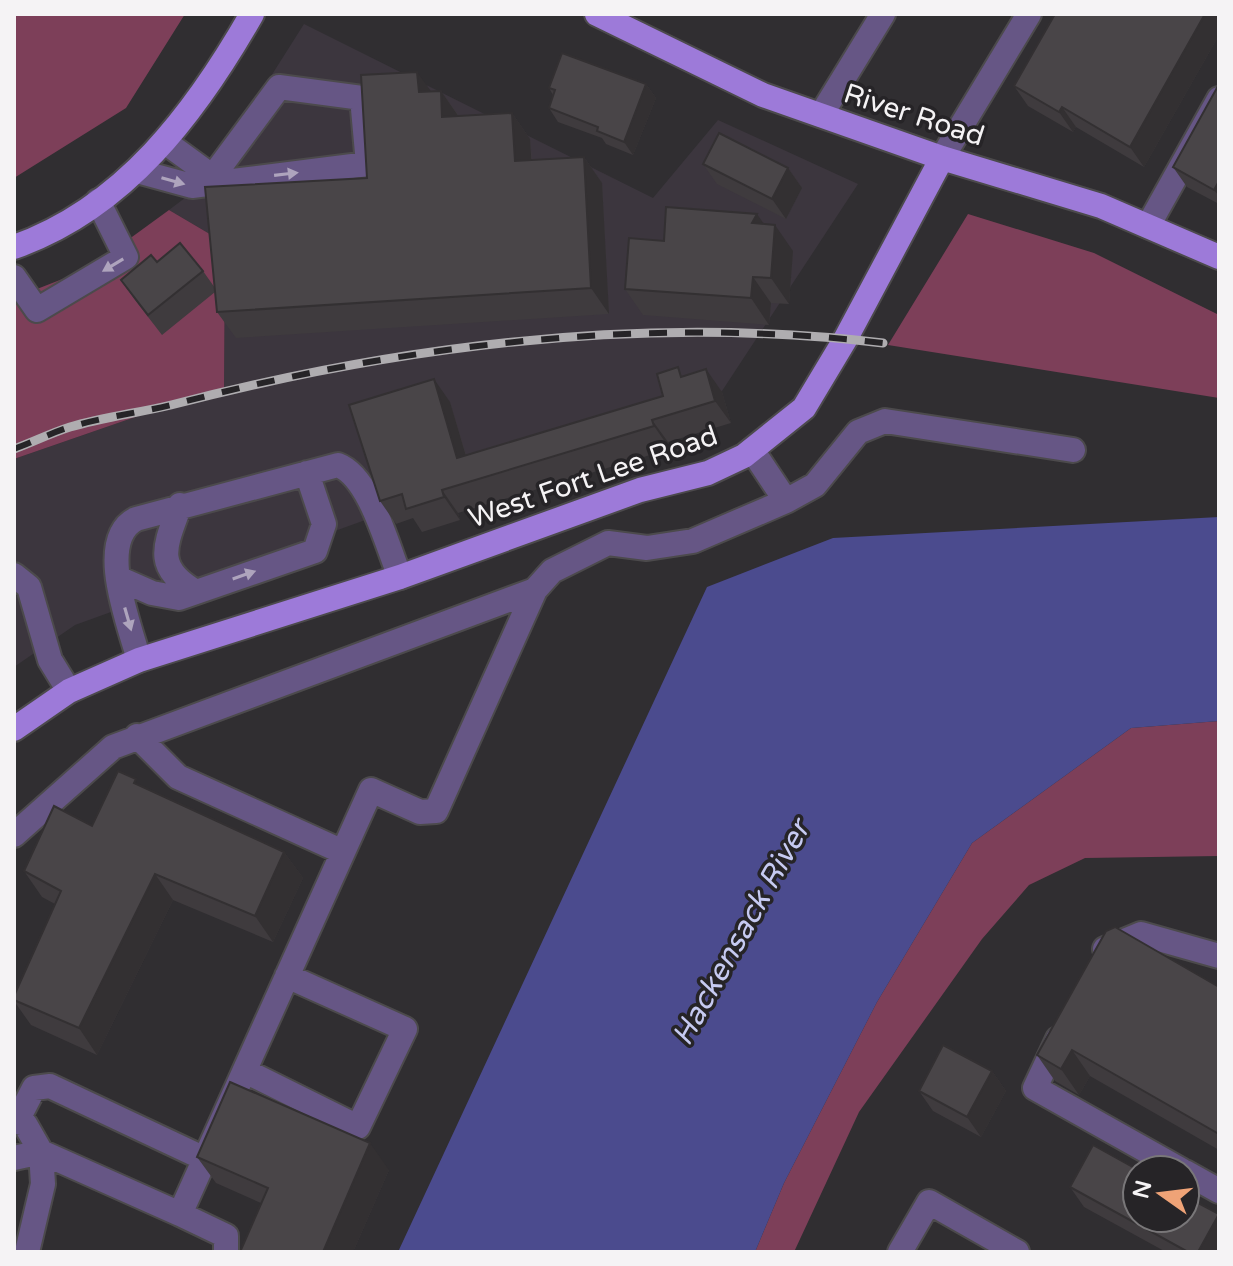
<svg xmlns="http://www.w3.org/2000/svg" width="1233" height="1266" font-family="'Varela Round',sans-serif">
  <rect width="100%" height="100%" fill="#302e31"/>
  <!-- built -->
  <path fill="#3c363e" d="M304,24L653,198L718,120L858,184L722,391L75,625L14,667V459L141,415L224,392L225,243L169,210L202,185Z"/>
  <!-- green -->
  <path fill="#7d3f59" d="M14,14H185L126,108L14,178Z
    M169,210L225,243L224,392L141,415L14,459V298L88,269Z
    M968,214L1094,253L1219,315V398L888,345Z
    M1219,721V856L1085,858L1029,885L982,939L859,1112L794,1252H755L784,1183L877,1002L972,843L1131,728Z"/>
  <!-- water -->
  <path fill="#4b4b8e" d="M1219,517V721L1131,728L972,843L877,1002L784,1183L755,1252H398L707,587L833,538Z"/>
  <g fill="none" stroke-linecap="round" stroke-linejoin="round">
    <defs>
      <path id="minor" d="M821,115L883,14
        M165,142L202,169L208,183
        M942,158L1029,14
        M137,171L192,186L368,164L362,98L279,87L208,183
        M1148,226L1219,99
        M14,277L37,310L126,257L98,201
        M752,450L786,501L815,485L858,432L885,421L1073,450
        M180,505C165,546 153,567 196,592
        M14,575L29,587L50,660L69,691
        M118,578L152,593L179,598L315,551L324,524L307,473
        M139,660C130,626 95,540 136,519L338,465C370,477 387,546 400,577
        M137,736L178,777L343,852
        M14,835L113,747L535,590
        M1105,949L1141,934L1219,956
        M1058,1039L1035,1088L1181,1170
        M245,1071L358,1127L405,1029L287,976
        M14,1121L25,1124L41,1152L43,1184L27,1252
        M17,1121L34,1088L50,1086L205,1159
        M14,1158L41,1152L180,1214L371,790L420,812L436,811L535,590L552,571L608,543L647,548L693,541L786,501
        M1185,1172L1219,1191
        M180,1214L226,1236V1252
        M900,1252L929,1202L1017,1252"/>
      <path id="major" d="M597,14L763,95L942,158L1101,206L1219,257
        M14,247C125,208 196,112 252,14
        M14,729L69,691L139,660L400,577L640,490L708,473L744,456L804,408L846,338L942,158"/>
    </defs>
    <!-- minor casing -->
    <use href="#minor" stroke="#4c4a4c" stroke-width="28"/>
    <!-- major casing -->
    <use href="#major" stroke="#4c4a4c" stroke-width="28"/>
    <!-- minor -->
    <use href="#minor" stroke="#665685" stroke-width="24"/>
    <!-- major -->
    <use href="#major" stroke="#9d7ad9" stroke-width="24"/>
    <defs>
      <path id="rail" d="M14,449C33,442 51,433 70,427C103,417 138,413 171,405C401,345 646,315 883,343"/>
    </defs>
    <!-- rail casing -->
    <use href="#rail" stroke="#afadb0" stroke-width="9"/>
    <!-- rail -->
    <use href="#rail" stroke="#262427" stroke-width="6" stroke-dasharray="18" stroke-linecap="butt"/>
  </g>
  <!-- wall -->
  <path fill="#3f3b3e" d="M1219,14V35L1144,167L1076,127L1073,132L1028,106L1014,86Z
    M1219,70V204L1187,187L1173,167L1218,86Z
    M646,84L656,98L633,155L606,144L602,138L558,122L549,108L553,95L549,88Z
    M431,91H441L459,116L512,113L530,139L532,160L584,157L602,183L609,314L236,338L217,312L215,292L162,335L135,300L121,280L157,262L203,271L215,288L367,178Z
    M703,164L788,168L802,188L786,219L717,184Z
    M764,224L793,251L789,304L771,303L769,325L643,315L625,289L664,241Z
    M684,376L722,392L731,423L668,442L670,449L458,513L460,520L422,532L413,518L396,524L380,501L450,402L466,455L663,396Z
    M142,787L284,852L303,878L273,942L173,900L97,1055L31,1025L14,1001V996L55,904L42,897L24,871L92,826Z
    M1219,987V1150L1090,1076L1079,1095L1055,1081L1037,1055Z
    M992,1071L1006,1091L981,1137L933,1111L919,1091Z
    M197,1157L389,1170L353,1252H240L261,1203L216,1183Z
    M1070,1187L1219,1214V1252H1166L1084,1207Z"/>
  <!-- shaded-wall -->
  <path fill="#333032" d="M1205,14H1219V35L1144,167L1130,147Z
    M417,72L436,98L419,92Z
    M646,84L656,98L633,155L624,142Z
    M441,91L459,117H442Z
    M1062,107L1076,127L1073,132L1059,112Z
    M512,113L530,139L533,187L515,161Z
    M584,157L602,183L609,314L591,288Z
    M788,168L802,188L786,219L772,199Z
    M1219,181V196L1214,190Z
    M757,214L774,238L775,225L793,251L789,304L771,278L752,223Z
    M753,277L771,303L769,325L751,298Z
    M706,369L722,392L731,423L715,401Z
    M434,379L450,402L473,480L457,458Z
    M652,420L668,442L670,449L654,426Z
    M442,490L458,513L460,520L444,497Z
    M284,852L303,878L273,942L255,916Z
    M155,874L173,900L97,1055L79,1028Z
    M1072,1050L1090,1076L1079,1095L1061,1069Z
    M992,1071L1006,1091L981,1137L967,1117Z
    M370,1143L389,1170L353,1252H323Z
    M1219,1214V1252H1198Z"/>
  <!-- building -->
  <path fill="#494548" stroke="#333032" stroke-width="2" d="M1055,14H1205L1130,147L1062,107L1059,112L1014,86Z
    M562,53L646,84L624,142L597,131L598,127L549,108L555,90L549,88Z
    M1219,70V181L1214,190L1173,167L1218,86Z
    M417,72L419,92L441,91L442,117L512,113L515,161L584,157L591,288L217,312L205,187L367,178L361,75Z
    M719,133L788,168L772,199L703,164Z
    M666,207L757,214L752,223L775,225L771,278L753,277L751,298L625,289L629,238L664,241Z
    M180,243L203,271L148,315L121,280L151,255L157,262Z
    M678,367L681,377L706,369L715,401L652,420L654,426L442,490L444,497L406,509L402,494L380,501L349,405L434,379L457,458L663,396L657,374Z
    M118,771L136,779L134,783L284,852L255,916L155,874L79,1028L14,1000V996L61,891L24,871L54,806L92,826Z
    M1115,927L1219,987V1134L1072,1050L1061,1069L1037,1055L1106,931Z
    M943,1045L992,1071L967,1117L919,1091Z
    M230,1082L370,1143L323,1252H240L268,1188L197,1157Z
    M1093,1145L1138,1170L1137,1218H1185V1196L1219,1214L1198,1252H1188L1070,1187Z"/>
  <!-- one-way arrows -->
  <defs><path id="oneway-solid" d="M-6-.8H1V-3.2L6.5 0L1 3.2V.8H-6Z" transform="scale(2)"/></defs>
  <g fill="#aea4bd">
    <use href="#oneway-solid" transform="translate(286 174) rotate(-7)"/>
    <use href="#oneway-solid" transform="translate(173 181) rotate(16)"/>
    <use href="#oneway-solid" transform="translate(113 265) rotate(149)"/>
    <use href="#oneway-solid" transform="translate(244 575) rotate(-19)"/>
    <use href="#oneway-solid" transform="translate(128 619) rotate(74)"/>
  </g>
  <g text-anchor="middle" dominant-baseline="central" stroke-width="7" stroke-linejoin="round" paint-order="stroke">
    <!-- street labels -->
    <g font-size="28" fill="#f5f3f5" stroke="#262427">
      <text transform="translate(914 115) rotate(18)">River Road</text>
      <text transform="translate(593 477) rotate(-19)">West Fort Lee Road</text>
    </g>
    <!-- water labels -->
    <g font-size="30" font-style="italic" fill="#c6caf1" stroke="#262427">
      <text transform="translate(741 933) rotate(-61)">Hackensack River</text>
    </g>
  </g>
  <!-- border -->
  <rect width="1233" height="1266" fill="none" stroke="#f5f3f5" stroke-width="32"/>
  <!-- north arrow -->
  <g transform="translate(1161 1194) rotate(284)"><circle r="38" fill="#262427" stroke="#797779" stroke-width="2"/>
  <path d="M0-6L14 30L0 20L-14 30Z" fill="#efa377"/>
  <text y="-12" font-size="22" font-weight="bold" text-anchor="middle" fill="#f5f3f5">N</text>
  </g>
</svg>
